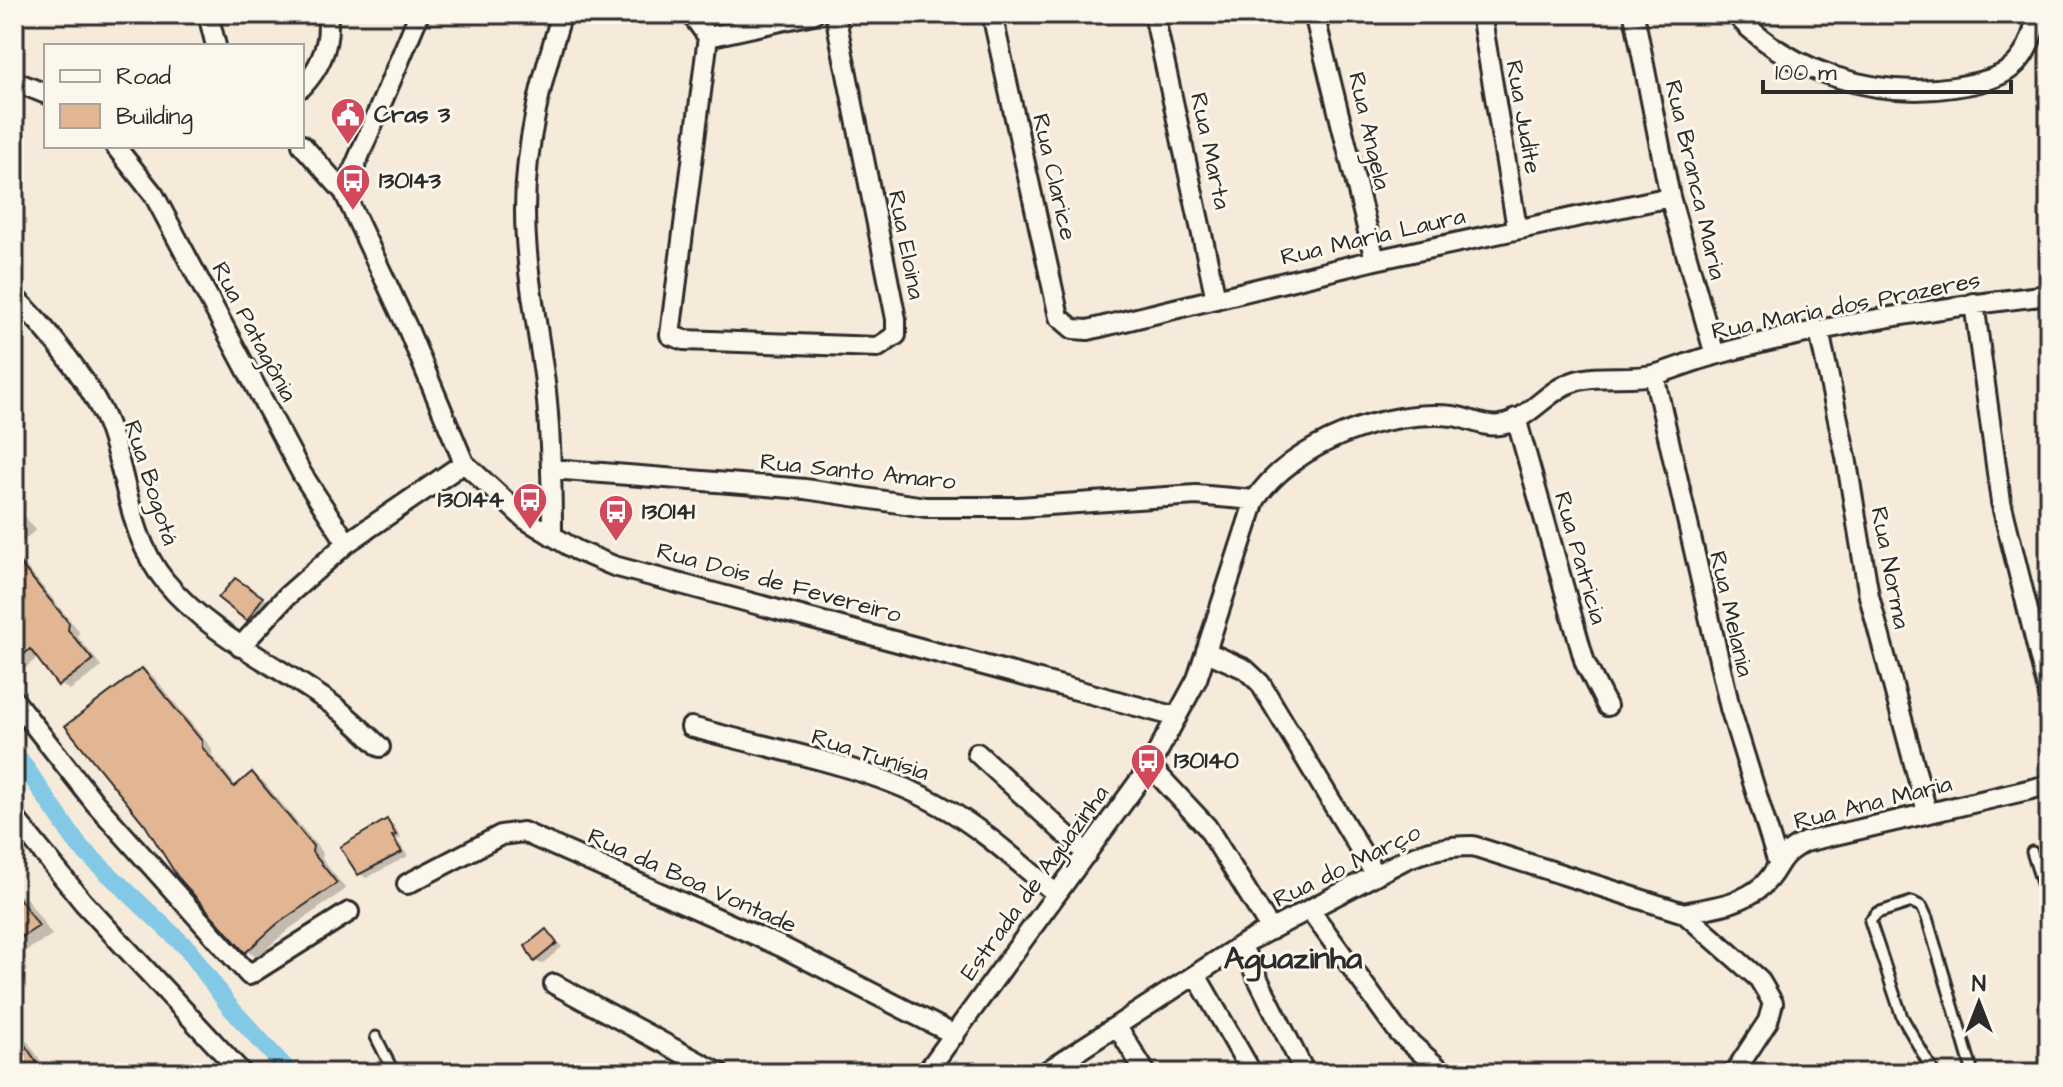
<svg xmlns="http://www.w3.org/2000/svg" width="2063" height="1087" font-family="'Architects Daughter',sans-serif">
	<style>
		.shadow { fill: #0003 }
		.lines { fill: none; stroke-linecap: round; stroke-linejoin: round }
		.canal { stroke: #83c9e5; stroke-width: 18 }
		.building { fill: #e3b693; stroke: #2b2b2b; stroke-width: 2 }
		.service-casing { stroke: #2b2b2b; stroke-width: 15 }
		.minor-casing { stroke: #2b2b2b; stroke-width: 24 }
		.service { stroke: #fbf7ec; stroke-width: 9 }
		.minor { stroke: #fbf7ec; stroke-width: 18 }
		.labels { text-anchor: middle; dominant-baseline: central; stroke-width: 6; stroke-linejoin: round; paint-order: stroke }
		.poi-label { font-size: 24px; font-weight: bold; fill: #2b2b2b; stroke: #fbf7ec; text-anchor: start }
		.street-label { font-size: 24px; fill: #2b2b2b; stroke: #fbf7ec }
		.district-label { font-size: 32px; font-weight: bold; fill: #2b2b2b; stroke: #fbf7ec }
	</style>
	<rect width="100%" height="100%" fill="#f6eada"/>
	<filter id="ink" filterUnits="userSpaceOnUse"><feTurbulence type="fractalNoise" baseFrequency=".0125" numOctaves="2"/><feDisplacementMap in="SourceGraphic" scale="16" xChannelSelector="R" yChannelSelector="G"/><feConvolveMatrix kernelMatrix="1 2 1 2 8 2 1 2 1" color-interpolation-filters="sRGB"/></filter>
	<g filter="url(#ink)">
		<path class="shadow" d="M14,503L36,530L14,548Z
			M14,552L79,631L78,637L102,667L70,690L59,684L38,657L22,671L14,666Z
			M235,580L269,602L255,623L221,598Z
			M142,670L153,676L212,749V755L237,787L253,775L263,781L323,853L322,859L346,889L288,930L257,957L246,951Z
			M387,821L394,825L401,838L397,840L408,856L366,878L360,874Z
			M14,892L27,899L52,935L14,958Z
			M546,932L562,947L542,964L535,961Z
			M17,1036L28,1042L49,1073H14V1037Z"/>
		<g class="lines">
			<path class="canal" d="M14,751L79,846L188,949L229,1006L290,1073"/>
		</g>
		<path class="building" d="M14,556L69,623L68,630L93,660L58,686L30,649L14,663Z
			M235,578L263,597L247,621L218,598Z
			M142,668L202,741V747L234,787L252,772L313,846L312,852L337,883L277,924L245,953L177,876L145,825L65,726Z
			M387,819L396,835L392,836L402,852L358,875L340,847Z
			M14,891L39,926L14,942Z
			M546,929L557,943L534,962L525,946Z
			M14,1029L44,1073H14Z"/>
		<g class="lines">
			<defs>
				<path id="service" d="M2032,852L2049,905
					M376,1037L394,1073
					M1934,1073L1902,1017L1870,921L1877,913L1912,902L1922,907L1927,918L1973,1073"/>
				<path id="minor" d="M208,14L216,46
					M691,14L708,37
					M992,14L1059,317L1073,329L1088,330L1375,260L1670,197
					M1154,14L1216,299
					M1314,14L1375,260
					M1481,14L1517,228
					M1634,14L1670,197L1715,355
					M1735,14C1789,73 1877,99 1954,87C2006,79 2028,68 2037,14
					M708,37L670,335L684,340L878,347L896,335V319L835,14
					M708,37L813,14
					M14,81L46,94
					M302,87C321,67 331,42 327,14
					M302,145L344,192L408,329L464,463L525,519L576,550L614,566L1177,717
					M115,146L154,195L302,474L347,543
					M344,192L419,14
					M14,297C46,326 91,384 107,423C128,476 128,536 165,581C207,632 267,660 320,696C343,711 361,729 380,747
					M1974,303L2001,502L2049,695
					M1819,331L1846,457L1869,596L1927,812
					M1654,375L1730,708L1777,860
					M1516,418L1585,663L1607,706
					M552,469L805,489L925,507H1019L1196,495L1255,500
					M552,536C552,488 551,440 546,391C539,330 525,272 525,210C525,144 542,77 562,14
					M240,647L287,596L347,543L464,463
					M1207,652L1245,669L1260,683L1375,874
					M14,700L95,803L249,975L349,912
					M691,727C770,749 873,766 943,807C984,830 1019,863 1055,893
					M977,753L1087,854
					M1150,766L1207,827L1271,930
					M14,817L83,902L242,1073
					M407,884L501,835L523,832L782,947L955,1035
					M1310,910L1399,1033L1444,1073
					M1684,913C1711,907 1740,905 1762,886C1782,868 1774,857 1805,842L2049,785
					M1241,945L1305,1073
					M1196,975L1252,1073
					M554,984L719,1073
					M1118,1028L1146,1073
					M926,1073L1150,766L1197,679L1255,500C1293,443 1386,409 1453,416C1469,418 1484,428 1500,425C1528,421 1547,390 1573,382C1600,373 1630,381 1657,374C1677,368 1695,360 1715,355C1823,325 1937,308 2049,295
					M1044,1073L1241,945L1404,860C1428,850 1447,846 1473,846L1684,913L1759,979L1773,1003L1768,1021L1734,1073"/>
			</defs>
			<use href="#service" class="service-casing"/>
			<use href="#minor" class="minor-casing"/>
			<use href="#service" class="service"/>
			<use href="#minor" class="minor"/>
		</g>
	</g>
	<defs>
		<symbol id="civic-pin" viewBox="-11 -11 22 30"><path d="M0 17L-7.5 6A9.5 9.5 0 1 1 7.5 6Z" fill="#d1495b" stroke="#fbf7ec"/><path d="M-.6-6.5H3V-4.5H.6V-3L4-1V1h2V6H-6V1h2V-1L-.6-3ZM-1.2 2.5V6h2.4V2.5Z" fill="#fff"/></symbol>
		<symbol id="bus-pin" viewBox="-11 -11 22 30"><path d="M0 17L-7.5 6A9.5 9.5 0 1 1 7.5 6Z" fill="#d1495b" stroke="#fbf7ec"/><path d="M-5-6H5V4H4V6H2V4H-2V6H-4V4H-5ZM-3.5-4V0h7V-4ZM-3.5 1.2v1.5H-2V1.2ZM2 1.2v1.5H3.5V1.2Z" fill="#fff"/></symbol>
	</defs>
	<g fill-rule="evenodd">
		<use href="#civic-pin" x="328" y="95" width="40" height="54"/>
		<use href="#bus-pin" x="333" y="161" width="40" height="54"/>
		<use href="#bus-pin" x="510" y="480" width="40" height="54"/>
		<use href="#bus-pin" x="596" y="492" width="40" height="54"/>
		<use href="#bus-pin" x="1128" y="741" width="40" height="54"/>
	</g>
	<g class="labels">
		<g class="poi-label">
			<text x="374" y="115">Cras 3</text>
			<text x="379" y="181">130143</text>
			<text x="504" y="500" text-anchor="end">130144</text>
			<text x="642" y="512">130141</text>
			<text x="1174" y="761">130140</text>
		</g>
		<g class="street-label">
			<text transform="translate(1523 117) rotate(80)">Rua Judite</text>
			<text transform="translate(1369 131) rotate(77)">Rua Angela</text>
			<text transform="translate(1210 151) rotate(78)">Rua Marta</text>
			<text transform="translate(1054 177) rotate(77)">Rua Clarice</text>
			<text transform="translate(1695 180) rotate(77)">Rua Branca Maria</text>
			<text transform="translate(1373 237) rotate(-13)">Rua Maria Laura</text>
			<text transform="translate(906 245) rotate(79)">Rua Eloina</text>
			<text transform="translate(1846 306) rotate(-11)">Rua Maria dos Prazeres</text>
			<text transform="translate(254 332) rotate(62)">Rua Patagônia</text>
			<text transform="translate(858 472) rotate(6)">Rua Santo Amaro</text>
			<text transform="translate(151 483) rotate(72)">Rua Bogotá</text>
			<text transform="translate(1580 558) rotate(74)">Rua Patricia</text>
			<text transform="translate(1890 568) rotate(79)">Rua Norma</text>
			<text transform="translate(779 583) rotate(15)">Rua Dois de Fevereiro</text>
			<text transform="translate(1731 614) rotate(77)">Rua Melania</text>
			<text transform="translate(870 755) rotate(18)">Rua Tunísia</text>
			<text transform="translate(1873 803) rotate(-14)">Rua Ana Maria</text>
			<text transform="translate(1347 866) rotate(-26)">Rua do Março</text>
			<text transform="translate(692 881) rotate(24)">Rua da Boa Vontade</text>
			<text transform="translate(1035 883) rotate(-54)">Estrada de Aguazinha</text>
		</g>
		<g class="district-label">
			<text x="1293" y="958">Aguazinha</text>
		</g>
	</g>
	<rect width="2063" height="1087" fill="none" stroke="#fbf7ec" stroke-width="48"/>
	<rect x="24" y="24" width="2015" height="1039" fill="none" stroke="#2b2b2b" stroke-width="3" filter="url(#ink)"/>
	<rect x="44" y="44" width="260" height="104" fill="#fbf7ec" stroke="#a8a59f" stroke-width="2"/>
	<rect x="60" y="70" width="40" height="12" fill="#fbf7ec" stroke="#a8a59f" stroke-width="2"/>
	<text x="116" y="84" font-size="24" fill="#2b2b2b">Road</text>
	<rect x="60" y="104" width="40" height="24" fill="#e3b693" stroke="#a8a59f" stroke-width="2"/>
	<text x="116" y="124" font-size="24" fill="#2b2b2b">Building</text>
	<g transform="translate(1979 1003)" stroke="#fbf7ec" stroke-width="6" paint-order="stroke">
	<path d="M0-6L14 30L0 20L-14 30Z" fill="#2b2b2b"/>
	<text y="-12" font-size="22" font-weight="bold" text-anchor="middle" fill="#2b2b2b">N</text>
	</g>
	<path d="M1763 80v12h248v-12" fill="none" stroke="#2b2b2b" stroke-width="4"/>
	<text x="1775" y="80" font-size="24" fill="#2b2b2b" stroke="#fbf7ec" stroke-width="6" paint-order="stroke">100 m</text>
</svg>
